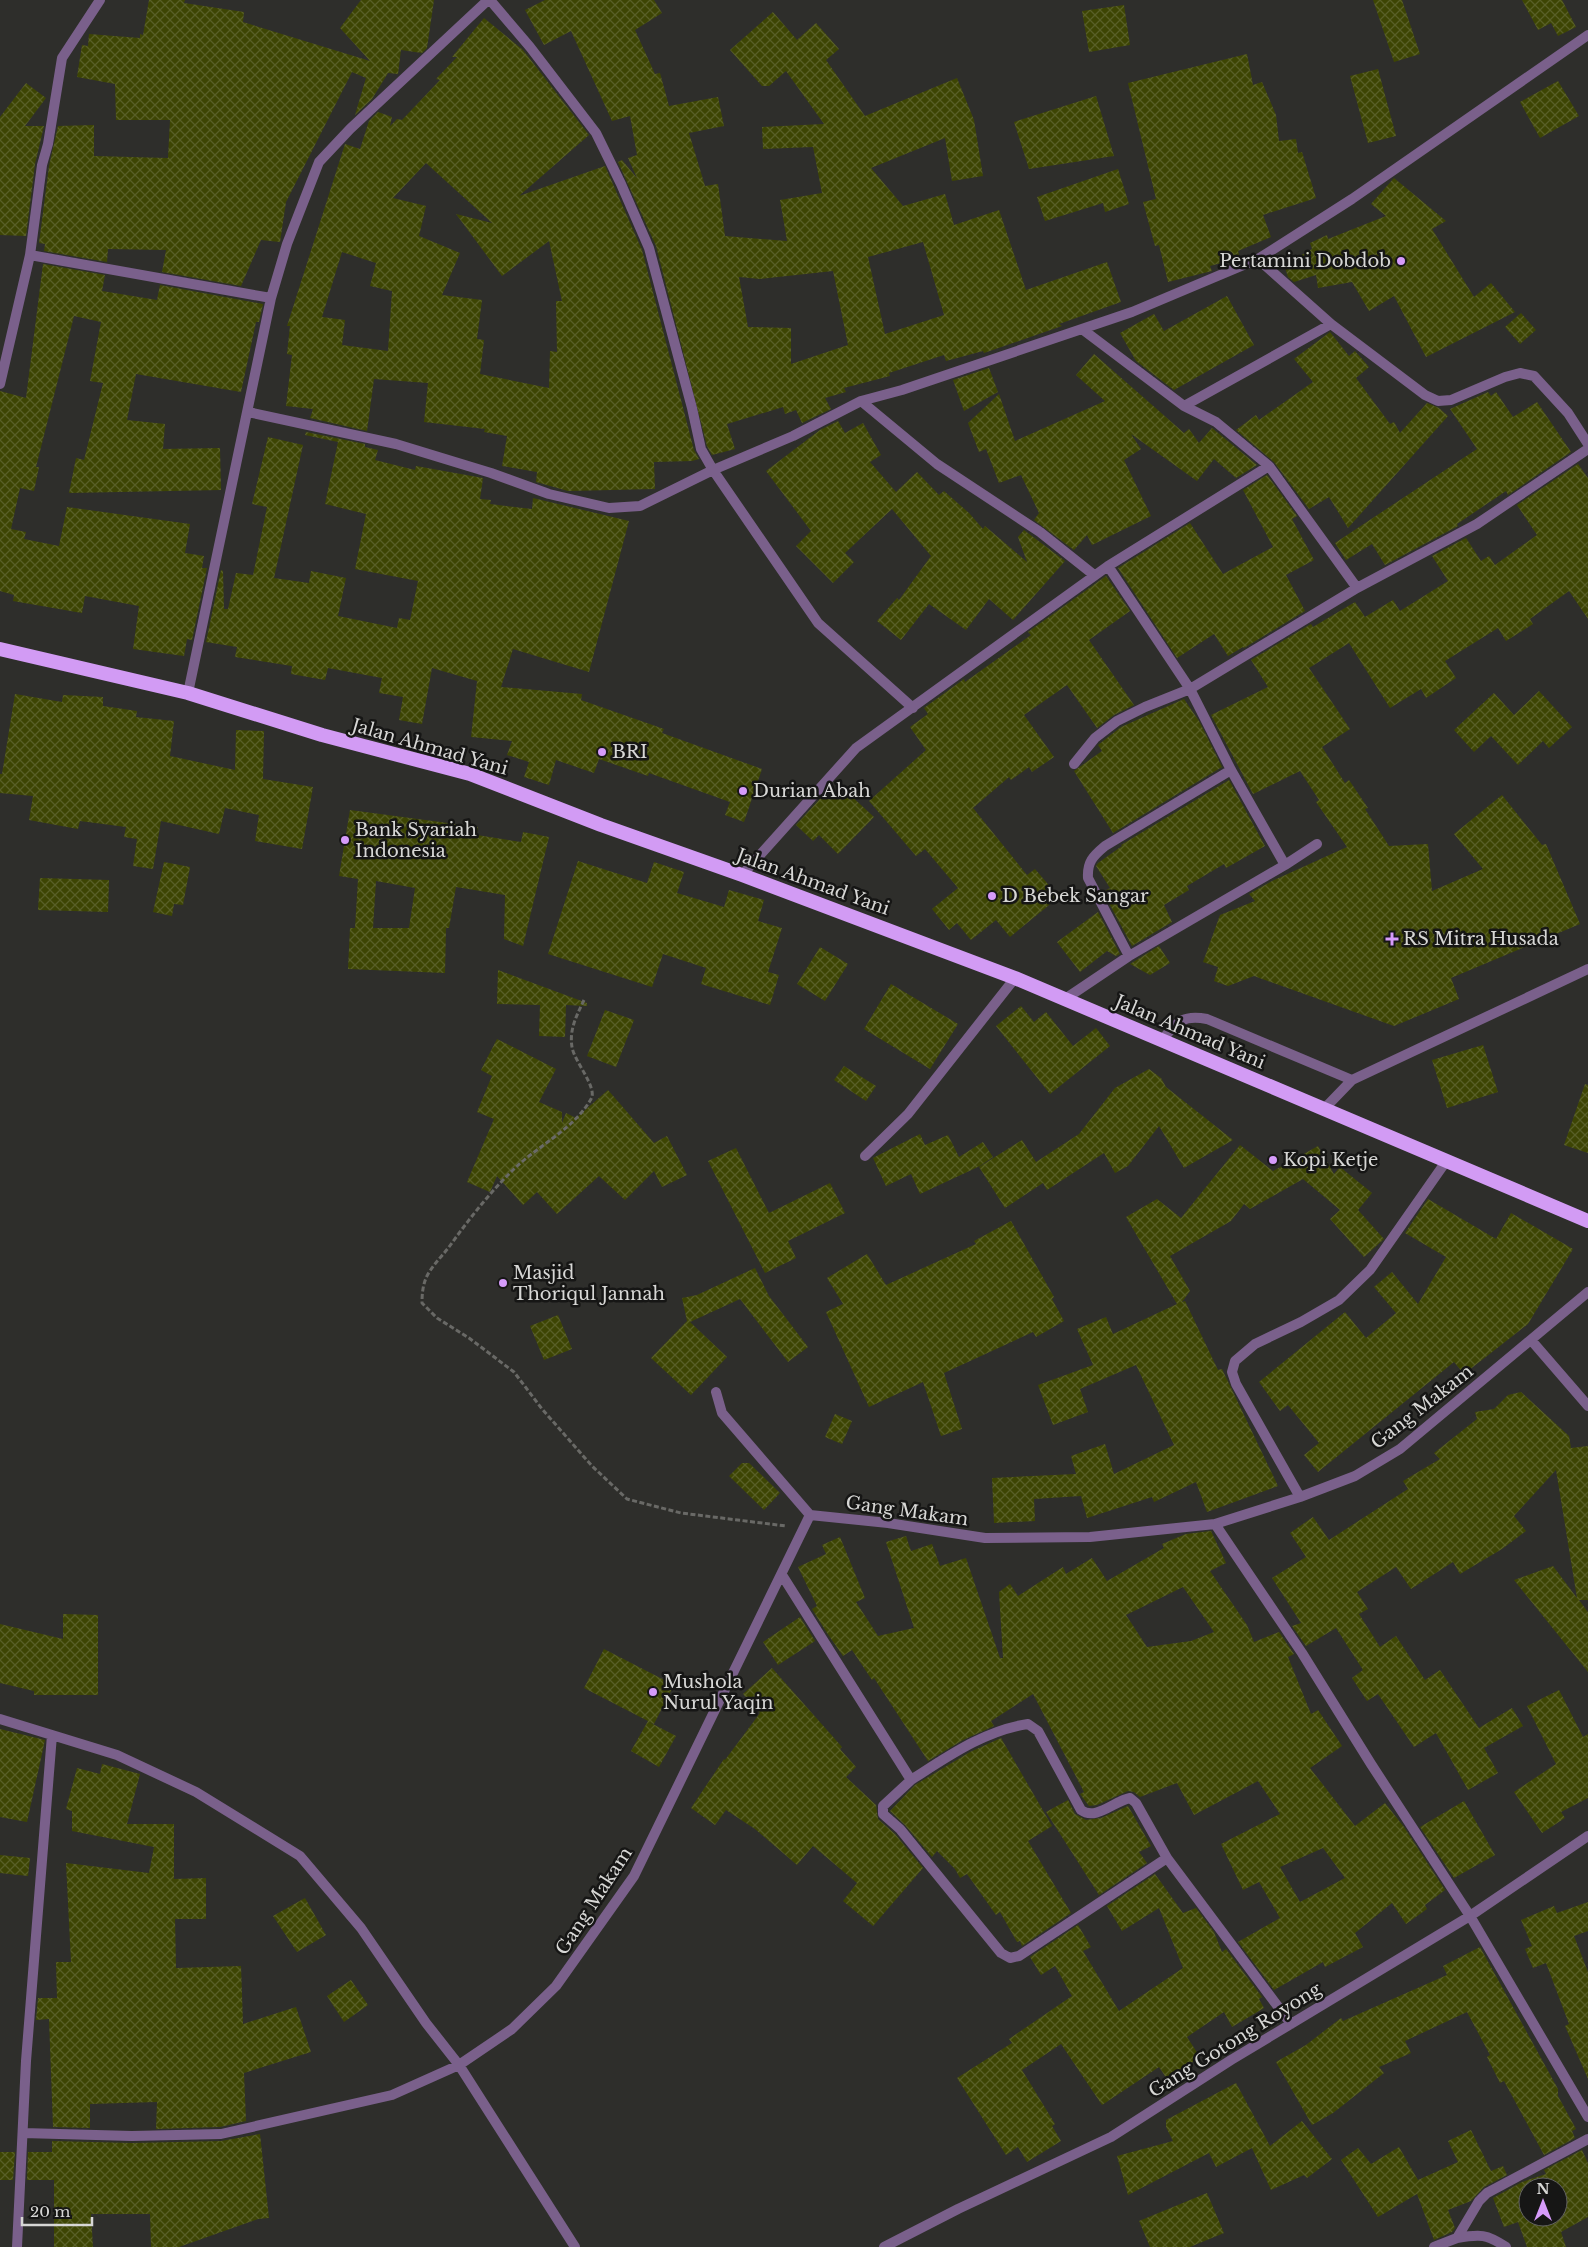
<svg xmlns="http://www.w3.org/2000/svg" width="1588" height="2247" font-family="'Libre Baskerville',serif">
	<style>
		.building { fill: url(#building-cross-hatch); fill-rule: evenodd }
		.lines { fill: none; stroke-linecap: round; stroke-linejoin: round }
		.path { stroke: #696966; stroke-width: 3; stroke-dasharray: 5 2.5; stroke-linecap: butt }
		.service { stroke: #7a608b; stroke-width: 10 }
		.minor { stroke: #7a608b; stroke-width: 10 }
		.trunk { stroke: #d29bf4; stroke-width: 14 }
		.poi-dot { fill: #d69bfa; stroke: #161615; stroke-width: 2 }
		.labels { text-anchor: middle; dominant-baseline: central; stroke-width: 5; stroke-linejoin: round; paint-order: stroke }
		.poi-label { font-size: 18px; fill: #d7d7d5; stroke: #161615; text-anchor: start }
		.street-label { font-size: 18px; fill: #d7d7d5; stroke: #161615 }
	</style>
	<defs>
		<pattern id="building-cross-hatch" width="8" height="8" patternUnits="userSpaceOnUse" patternTransform="scale(1.25)"><rect width="8" height="8" fill="#3d4503"/><path d="M0 0l8 8M0 8l8-8" fill="none" stroke="#585f27"/></pattern>
	</defs>
	<rect width="100%" height="100%" fill="#2e2e2b"/>
	<path class="building" d="M149,0H185L184,3L244,12L243,22L370,61L340,28L361,0H434L427,48L422,53L401,50L398,74L388,73L372,99L355,115L366,78L352,72L286,202L280,242L261,240L241,286L162,272L166,250L108,249L107,262L44,251L45,244L39,243L49,166L58,126L94,125V156L168,158L170,120H116L115,84L77,77L82,45L88,46L89,34L140,38V34L143,35Z
		M545,0H654L662,13L635,30L655,74L660,73L669,106L718,97L724,126L689,133L705,186L718,184L725,236L787,241L780,200L822,193L813,147L763,149L762,127L824,124L786,71L769,86H762L730,50L773,12L797,40L816,23L839,49L826,60L865,116L957,78L974,120L983,176L952,181L945,138L871,168L903,206L945,194L954,225L999,210L1026,290L1107,262L1121,302L1059,324L1062,326L984,353L983,351L946,361L944,355L889,373L890,376L844,388L846,392L825,398L831,409L802,423L796,410L785,414L783,407L727,424L735,449L712,455L707,446L656,246L618,162L622,160L637,178L628,158L637,155L630,116L612,121L571,31L544,45L525,10ZM923,242L944,315L885,334L868,257ZM833,271L848,345L791,364V328L748,327L739,277L760,279Z
		M1373,0H1402L1420,54L1394,62Z
		M1522,0H1562L1576,27L1558,36L1551,23L1538,30Z
		M1124,5L1130,45L1089,52L1082,11Z
		M484,18L523,50L589,135L519,196L605,166L642,250L694,450L699,459L692,461L654,462L655,489L568,491L536,482L537,472L502,466L507,436L484,432L485,429L424,422L428,383L374,379L367,431L310,418L313,409L286,406L292,355L287,354L290,326H287L345,144L360,149L369,121L378,112L392,117L390,126L397,119L402,120L440,80L436,79L457,57H452ZM426,163L492,223L456,214L502,276L549,241L562,301H556L557,352L550,351L549,388L480,374L484,340L477,339L482,300L442,295L460,253L419,236L426,206L393,198ZM342,252L376,263L370,286L392,291L388,351L342,345L345,320L322,317Z
		M1247,54L1253,85L1262,82L1276,115L1279,141L1296,139L1298,153L1302,152L1316,198L1263,215L1271,237L1238,251L1240,258L1210,266L1212,271L1168,282L1159,245L1155,246L1143,202L1156,199L1128,83Z
		M1378,69L1396,136L1368,143L1350,76Z
		M1558,81L1579,116L1540,138L1520,102Z
		M26,83L46,98L25,126H44L35,164L26,236L0,235V117Z
		M1096,96L1114,156L1029,169L1014,122Z
		M1118,169L1129,204L1105,212L1103,203L1045,221L1037,197Z
		M1394,178L1446,221L1432,229L1474,297L1491,283L1515,312L1426,357L1394,296L1369,311L1352,282L1318,288L1316,275L1294,282L1288,277L1284,265L1312,249L1310,243L1327,235L1328,239L1386,216L1371,204Z
		M43,264L105,275L102,291L157,300L160,285L263,304L259,322H256L241,392L136,374L127,420L165,424L163,449L220,448L221,490L69,493L76,458L84,460L103,383L90,381L101,322L74,316L36,467H39L34,491L20,488L11,529L26,532L24,539L59,546L67,507L190,524L185,553L204,556L202,568H207L192,640L187,639L184,656L133,649L139,606L85,596L82,613L13,601L14,595L0,591V391L26,398Z
		M1227,296L1254,345L1174,390L1136,361L1120,333L1154,314L1164,331Z
		M1521,313L1536,330L1520,344L1505,327Z
		M1330,332L1349,356L1355,351L1369,367L1356,378L1390,424L1394,422L1400,433L1427,403L1439,408L1448,416L1348,528L1329,497L1309,509L1274,462L1236,430L1256,415L1259,420L1313,382L1294,359Z
		M1094,354L1184,433L1189,429L1199,443L1212,428L1257,465L1236,478L1214,459L1197,481L1131,434L1141,449L1124,460L1151,516L1092,545L1087,535L1074,550L1034,520L1039,513L1021,475L999,483L986,449L979,452L968,423L999,394L1015,441L1105,401L1076,375Z
		M989,368L998,392L964,411L953,380Z
		M1488,392L1491,396L1496,392L1513,417L1537,402L1571,452L1508,495L1506,491L1457,524L1458,526L1385,565L1372,544L1346,560L1335,543L1477,449L1450,409Z
		M838,421L845,433L863,423L881,455L870,462L896,492L917,472L939,495L944,491L969,513L983,529L985,526L1027,562L1018,537L1024,530L1065,561L1013,620L989,599L966,630L929,604L901,640L877,621L897,598L899,600L931,556L892,509L845,553L854,562L833,583L796,546L811,531L766,471L820,430Z
		M306,432L365,444V447L378,450L375,460L415,470L416,466L483,478L480,499L491,500L490,504L532,509L533,498L629,521L589,672L513,649L501,687L582,694L581,700L664,729L662,733L762,769L744,822L725,815L730,802L649,773L648,776L599,759L594,773L556,760L549,785L524,777L529,762L507,755L512,741L471,737L477,681L432,668L422,724L399,720L403,697L379,693L382,678L328,668L325,680L291,674L292,666L235,657L237,647L206,642L221,570L223,571L224,609H228L236,573L253,575L267,507L252,504L268,437L303,445L274,578L309,583L311,571L346,578L338,616L397,628L399,618L410,620L418,581L355,569L366,514L325,504L338,442L305,435Z
		M1578,464L1588,478V619L1569,591L1530,619L1533,624L1506,641L1498,628L1445,661L1456,678L1426,698L1421,689L1390,708L1349,643L1309,668L1350,729L1322,747L1345,783L1349,780L1368,808L1365,809L1389,846L1428,844L1432,891L1483,869L1454,834L1502,795L1542,845L1546,844L1580,924L1451,978L1459,999L1394,1026L1254,976L1228,986L1214,981L1218,967L1203,962L1220,915L1255,901L1249,894L1272,881L1347,847L1316,802L1319,800L1300,771L1253,794L1211,715L1268,687L1251,660L1311,624L1313,627L1355,602L1365,617L1393,600L1400,611L1448,581L1432,556L1466,538L1481,561L1489,556L1495,565L1537,535L1517,505Z
		M1267,475L1297,516L1292,519L1314,560L1286,575L1305,611L1244,648L1243,647L1228,656L1214,634L1177,658L1118,568L1190,523L1223,574L1273,547L1243,490Z
		M1106,576L1130,611L1089,640L1134,705L1114,715L1097,728L1067,685L1024,715L1054,757L1032,772L1029,767L1011,780L1009,777L973,808L1027,875L1035,869L1059,897L1010,937L996,920L971,940L957,923L949,930L932,909L958,888L925,849L916,856L869,801L926,750L910,727L928,714L924,708L964,679L965,682L1031,635L1028,632Z
		M1539,691L1572,727L1549,748L1543,741L1518,765L1491,736L1474,752L1454,730L1494,693L1514,715Z
		M15,694L62,702L63,695L103,697V706L137,711L136,717L174,721L170,756L235,770L236,730L264,731L263,779L313,787L302,849L255,841L259,815L225,808L219,834L161,821L153,869L133,866L137,839L124,837L126,827L80,821L78,829L29,820L33,796L0,793V774H2Z
		M1184,699L1199,721L1222,767L1113,833L1074,771L1102,751L1098,745L1121,727Z
		M1229,780L1265,846L1226,868L1224,864L1187,886L1189,890L1164,905L1172,922L1132,946L1103,892L1110,888L1096,866L1098,863L1122,846L1121,845Z
		M830,788L843,800L849,794L874,817L838,854L819,835L813,841L796,825Z
		M350,810L478,827L477,835L521,842L523,832L549,837L523,946L504,939L505,895L456,887L449,928H446L445,973L348,969L350,928H355L358,879L339,876ZM376,881L415,888L409,928H373Z
		M578,861L647,883L654,862L684,872L677,893L724,907L729,890L764,900L758,921L782,928L768,972L779,975L770,1005L701,984L706,968L663,954L652,987L548,954Z
		M164,862L190,867L183,905L174,904L172,916L153,912Z
		M40,878L109,880L108,912L38,910Z
		M1098,912L1120,954L1116,956L1107,951L1080,972L1057,942Z
		M1159,946L1170,963L1150,975L1130,964Z
		M820,947L848,964L825,1001L797,984Z
		M498,970L587,1003V1006L566,1005L565,1037L539,1036L540,1005L497,1004Z
		M891,984L958,1024L930,1069L864,1029Z
		M1021,1006L1034,1022L1046,1012L1073,1046L1096,1028L1110,1046L1050,1094L996,1026Z
		M605,1010L634,1020L616,1067L587,1056Z
		M497,1039L556,1069L539,1102L562,1112V1123L566,1113L576,1118L608,1090L654,1143L667,1136L687,1175L662,1187L654,1171L625,1200L599,1176L557,1214L537,1192L523,1205L497,1176L490,1192L467,1182L494,1119L477,1112L492,1076L481,1070Z
		M1483,1045L1498,1092L1447,1108L1432,1060Z
		M844,1066L876,1086L866,1101L834,1080Z
		M1149,1069L1161,1078L1166,1087L1233,1140L1184,1168L1159,1126L1128,1166L1115,1173L1104,1153L1047,1190L1043,1183L1005,1208L979,1167L1022,1140L1036,1162L1079,1134L1115,1088Z
		M1585,1084L1588,1085V1153L1564,1145Z
		M920,1134L925,1145L948,1135L959,1157L983,1142L993,1157L980,1166L920,1194L911,1174L886,1186L873,1158Z
		M1240,1145L1273,1171L1318,1146L1334,1174L1340,1167L1372,1193L1358,1210L1384,1239L1364,1257L1330,1219L1340,1210L1303,1179L1250,1209L1244,1204L1231,1221L1170,1256L1190,1291L1182,1302L1185,1301L1218,1370L1222,1369L1278,1486L1207,1512L1196,1482L1154,1502L1152,1497L1087,1518L1081,1496L1034,1499L1035,1521L994,1523L992,1478L1076,1474L1071,1456L1105,1444L1114,1474L1174,1445L1136,1365L1080,1389L1088,1412L1053,1425L1038,1385L1093,1365L1077,1329L1106,1317L1113,1334L1177,1304L1126,1217L1157,1199L1181,1218Z
		M736,1148L769,1213L830,1183L845,1213L788,1241L796,1258L765,1273L708,1161Z
		M1428,1199L1496,1239L1511,1213L1573,1249L1528,1324L1464,1374L1454,1362L1318,1472L1304,1455L1319,1443L1288,1405L1280,1411L1259,1382L1345,1312L1366,1338L1396,1313L1374,1287L1392,1272L1418,1304L1446,1257L1405,1233Z
		M1011,1221L1054,1297L1052,1299L1064,1321L1036,1337L1033,1332L944,1373L962,1429L941,1436L923,1382L869,1407L826,1312L843,1304L827,1278L867,1254L886,1285L976,1244L974,1241Z
		M755,1268L769,1296L808,1347L788,1362L740,1299L690,1322L727,1357L691,1395L651,1358L687,1321L682,1298L697,1295Z
		M558,1315L572,1349L544,1360L530,1326Z
		M1521,1392L1569,1436L1571,1448L1588,1446V1600H1579L1588,1612V1672L1514,1580L1553,1566L1577,1598L1556,1470L1514,1516L1526,1531L1502,1549L1460,1574L1453,1562L1411,1589L1396,1567L1357,1592L1368,1609L1359,1614L1380,1647L1396,1636L1425,1680L1440,1670L1479,1728L1512,1708L1523,1726L1484,1748L1498,1773L1468,1790L1436,1733L1414,1747L1378,1694L1367,1701L1352,1678L1363,1670L1336,1628L1306,1646L1292,1626L1301,1623L1272,1578L1306,1557L1290,1533L1313,1517L1329,1540L1408,1489L1403,1481L1440,1459L1434,1453L1477,1419L1475,1412L1494,1409L1508,1395Z
		M835,1414L852,1421L842,1444L825,1437Z
		M742,1463H749L780,1493L764,1510L729,1476Z
		M1211,1531L1226,1563L1210,1571L1247,1625L1254,1642L1279,1632L1294,1654L1288,1657L1311,1714L1318,1710L1342,1746L1310,1768L1355,1826L1385,1803L1404,1827L1445,1890L1425,1905L1427,1909L1406,1924L1392,1903L1355,1933L1363,1947L1325,1967L1323,1962L1274,1990L1238,1942L1280,1918L1259,1882L1243,1890L1221,1844L1280,1814L1258,1781L1194,1815L1177,1783L1140,1797L1134,1792L1128,1791L1097,1805L1089,1806L1080,1794L1084,1792L1033,1694L991,1721L994,1726L963,1740L928,1761L874,1678L872,1680L852,1650L843,1656L827,1633L812,1609L817,1606L798,1567L826,1554L822,1545L840,1537L865,1598L856,1602L878,1636L914,1628L886,1542L906,1536L911,1551L932,1544L940,1566L966,1558L1000,1658H1003L999,1592L1010,1584L1018,1596L1063,1567L1066,1574L1092,1558L1107,1581L1164,1548L1162,1544L1186,1534ZM1183,1587L1214,1632L1191,1641L1147,1647L1126,1615ZM1323,1848L1345,1878L1300,1902L1280,1867Z
		M63,1614L98,1615V1695H34V1691L0,1683V1624L63,1639Z
		M800,1617L815,1641L778,1665L763,1642Z
		M604,1649L674,1685L654,1724L649,1722L676,1736L659,1767L631,1751L648,1721L584,1688Z
		M772,1668L842,1747L840,1749L856,1767L846,1777L876,1805L878,1819L895,1834L923,1868L873,1926L843,1901L857,1883L813,1846L797,1865L755,1829L726,1810L715,1825L691,1808L724,1759L725,1760L760,1713L743,1694Z
		M1559,1690L1583,1737L1588,1734V1798L1561,1812L1565,1818L1542,1833L1514,1792L1556,1764L1527,1706Z
		M0,1729L45,1740L27,1822L0,1817Z
		M1001,1738L1052,1826L1028,1841L1071,1913L1022,1946L1020,1941L1017,1942L1000,1912L996,1915L967,1874L960,1878L955,1869L937,1851L932,1857L905,1825L890,1811L915,1785L970,1752Z
		M102,1764L140,1774L127,1824H174V1879L206,1878V1919H175L176,1968L241,1966L243,2024L296,2007L311,2052L244,2073L246,2121L220,2127L156,2129L157,2102L90,2104V2128L53,2127L49,2019L36,2020L38,1998H57L56,1962H71L66,1863L149,1873L154,1847L72,1831V1811L66,1809L77,1768L100,1774Z
		M1068,1800L1075,1814L1086,1820L1101,1818L1128,1806L1151,1846L1139,1852L1147,1863L1099,1895L1046,1812Z
		M1464,1801L1495,1855L1454,1878L1420,1827Z
		M0,1855L30,1858L28,1876L0,1873Z
		M1155,1874L1183,1913L1196,1908L1214,1932L1222,1952L1226,1949L1262,1997L1259,1999L1264,2008L1232,2027L1224,2012L1187,2037L1200,2057L1167,2079L1159,2067L1102,2105L1061,2044L1022,2070L1055,2124L1052,2126L1061,2141L1027,2162L1018,2147L1006,2155L957,2078L1012,2043L1009,2039L1072,1996L1055,1966L1041,1975L1030,1957L1078,1925L1091,1947L1083,1951L1119,2011L1183,1968L1159,1908L1122,1931L1107,1906Z
		M305,1898L326,1935L297,1952L273,1916Z
		M1588,1902V1931L1574,1936L1588,1972V2079L1565,2026L1569,2024L1546,1963L1533,1968L1525,1949L1532,1946L1521,1920L1554,1906L1557,1913Z
		M1480,1947L1558,2089V2096L1576,2129L1572,2131L1575,2138L1544,2155L1504,2081L1500,2083L1487,2057L1490,2055L1467,2012L1405,2041L1411,2053L1379,2067L1384,2073L1333,2113L1312,2125L1276,2062L1306,2045L1341,2018L1343,2021L1447,1975L1443,1966Z
		M351,1980L368,2005L344,2022L327,1996Z
		M1236,2083L1270,2146L1302,2121L1332,2159L1307,2178L1304,2175L1271,2190L1252,2148L1216,2167L1209,2153L1128,2195L1117,2156L1173,2141L1166,2127V2120Z
		M1471,2130L1491,2171L1503,2166L1507,2175L1484,2187L1471,2201L1448,2210L1455,2228L1452,2232L1434,2240L1417,2194L1378,2217L1341,2160L1358,2148L1371,2164L1399,2147L1418,2180L1458,2162L1448,2141Z
		M260,2134L269,2218L258,2219L179,2247H151L150,2214H91L93,2247H54V2180H27L28,2152H52V2141L132,2143L221,2141Z
		M1582,2150L1588,2163V2217L1561,2232L1566,2247H1527L1518,2222L1504,2227L1493,2198L1522,2182L1546,2174L1544,2170ZM1528,2187H1558V2217H1528Z
		M0,2152H15L13,2180H0Z
		M1207,2193L1224,2233L1190,2247H1150L1139,2221Z"/>
	<g class="lines">
		<path class="path" d="M584,1000C577,1015 569,1029 572,1047C574,1061 598,1088 591,1099C574,1129 539,1145 515,1168C491,1191 469,1219 449,1247C442,1256 434,1264 428,1274C423,1283 422,1293 422,1303L437,1318L469,1338L514,1372L542,1409L592,1466L627,1499L681,1513L786,1526"/>
		<path class="service" d="M1162,1040C1177,1022 1183,1014 1207,1019L1352,1080L1324,1109
			M1352,1080L1588,969"/>
		<path class="minor" d="M490,0L530,47L596,133L621,184L649,248L692,408L701,449L713,470L818,623L913,708
			M30,255L271,298
			M1258,259L1331,324L1425,395L1438,401L1451,400L1505,377L1520,373L1534,376L1568,413L1588,444
			M1082,329L1184,406L1216,422L1269,466L1357,588
			M0,384L30,255L42,165L48,144L62,58L100,0
			M861,401L937,464L1040,532L1094,575
			M1184,406L1331,324
			M248,412L396,444L491,473L549,494L609,508L640,506L713,470L793,436L861,401L902,390L1132,312L1258,259L1352,199L1588,35
			M1108,566L1190,689L1231,770L1285,865
			M188,693L271,298L287,244L319,162L350,129L488,0
			M1074,764L1095,738L1117,721L1145,707L1190,689L1357,588L1477,524L1588,449
			M742,875L856,748L1108,566L1269,466
			M1129,956L1088,878C1087,862 1093,856 1105,846L1231,770
			M1065,999L1129,956L1285,865L1317,844
			M865,1156L908,1114L1015,978
			M1531,1340L1588,1406
			M716,1392L722,1413L810,1515
			M1300,1497L1236,1384L1232,1372L1235,1361L1255,1344L1301,1322L1339,1300L1370,1270L1447,1160
			M1215,1524L1302,1653L1371,1764L1470,1916L1588,2117
			M782,1575L911,1780L883,1806V1814L900,1829L1001,1953L1010,1958L1019,1956L1167,1858L1291,2024
			M0,1719L117,1755L196,1792L300,1856L361,1928L426,2023L459,2065L575,2247
			M911,1780C947,1757 985,1730 1028,1724L1038,1731L1081,1810C1096,1821 1114,1801 1130,1798L1136,1803L1167,1858
			M23,2133L132,2136L221,2134L392,2095L459,2065L512,2029L556,1986L634,1876L810,1515L888,1523L985,1538L1090,1537L1215,1524L1300,1497L1355,1476L1400,1449L1588,1292
			M1457,2238C1480,2234 1487,2234 1506,2247
			M17,2247L26,2061L52,1735
			M884,2247L958,2209L1111,2137L1231,2060L1470,1916L1588,1836
			M1434,2247L1457,2238L1479,2201L1487,2193L1588,2139"/>
		<path class="trunk" d="M0,649L188,693L322,735L470,774L601,825L742,875L1015,978L1588,1221"/>
	</g>
	<g class="poi-dot">
		<circle cx="1401" cy="261" r="5"/>
		<circle cx="602" cy="752" r="5"/>
		<circle cx="743" cy="791" r="5"/>
		<circle cx="345" cy="840" r="5"/>
		<circle cx="992" cy="896" r="5"/>
		<path d="M1389.5 931.5h5v5h5v5h-5v5h-5v-5h-5v-5h5z"/>
		<circle cx="1273" cy="1160" r="5"/>
		<circle cx="503" cy="1283" r="5"/>
		<circle cx="653" cy="1692" r="5"/>
	</g>
	<g class="labels">
		<g class="poi-label">
			<text x="1391" y="261" text-anchor="end">Pertamini Dobdob</text>
			<text x="612" y="752">BRI</text>
			<text x="753" y="791">Durian Abah</text>
			<text x="355" y="830">Bank Syariah<tspan x="355" dy="21">Indonesia</tspan></text>
			<text x="1002" y="896">D Bebek Sangar</text>
			<text x="1403" y="939">RS Mitra Husada</text>
			<text x="1283" y="1160">Kopi Ketje</text>
			<text x="513" y="1273">Masjid<tspan x="513" dy="21">Thoriqul Jannah</tspan></text>
			<text x="663" y="1682">Mushola<tspan x="663" dy="21">Nurul Yaqin</tspan></text>
		</g>
		<g class="street-label">
			<text transform="translate(430 747) rotate(16)">Jalan Ahmad Yani</text>
			<text transform="translate(813 882) rotate(20)">Jalan Ahmad Yani</text>
			<text transform="translate(1190 1032) rotate(23)">Jalan Ahmad Yani</text>
			<text transform="translate(1422 1407) rotate(-38)">Gang Makam</text>
			<text transform="translate(907 1511) rotate(8)">Gang Makam</text>
			<text transform="translate(594 1901) rotate(-57)">Gang Makam</text>
			<text transform="translate(1235 2040) rotate(-32)">Gang Gotong Royong</text>
		</g>
	</g>
	<g transform="translate(1543 2202)"><circle r="24" fill="#161615" stroke="#636362"/>
	<path d="M0-4L9 19L0 12L-9 19Z" fill="#d69bfa"/>
	<text y="-8" font-size="14" font-weight="bold" text-anchor="middle" fill="#d7d7d5">N</text>
	</g>
	<path d="M22 2217v8h70v-8" fill="none" stroke="#d7d7d5" stroke-width="2.5"/>
	<text x="30" y="2217" font-size="15" fill="#d7d7d5" stroke="#161615" stroke-width="4" paint-order="stroke">20 m</text>
</svg>
